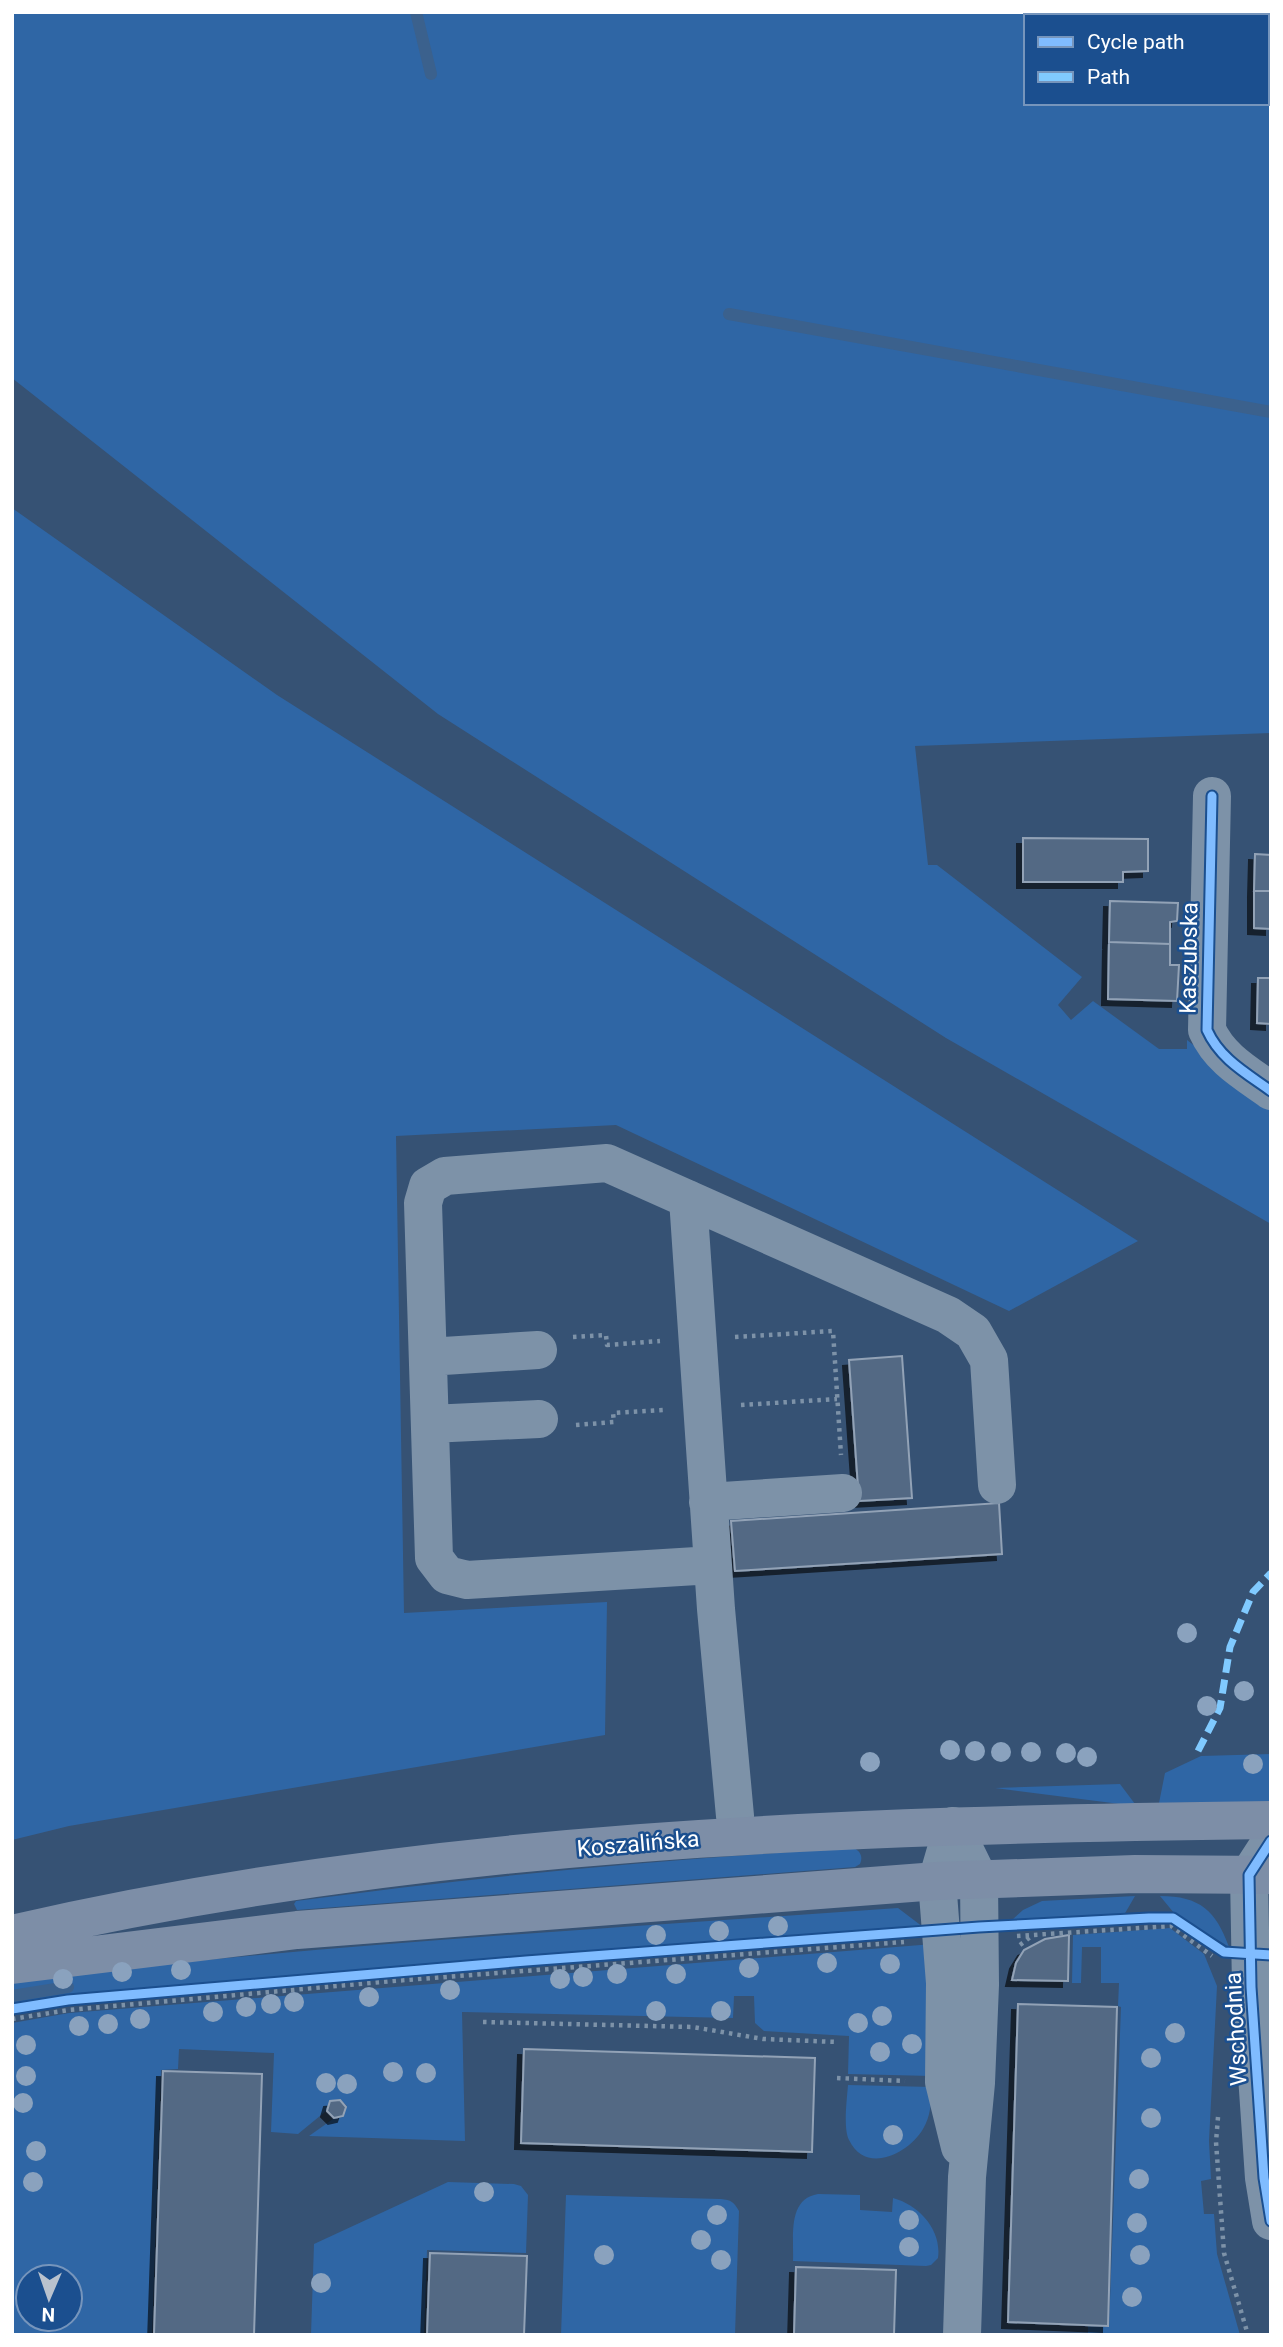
<svg xmlns="http://www.w3.org/2000/svg" width="1283" height="2347" font-family="Roboto,sans-serif">
	<style>
		.green { fill: #2f66a5; fill-rule: evenodd }
		.lines { fill: none; stroke-linecap: round; stroke-linejoin: round }
		.stream { stroke: #3b618d; stroke-width: 12 }
		.building { fill: #526984; stroke: #92a2b6; stroke-width: 2; filter: url(#shadow) }
		.path { stroke: #7d92a8; stroke-width: 4.5; stroke-dasharray: 3.5 5; stroke-linecap: butt }
		.minor { stroke: #7d92a8; stroke-width: 38 }
		.major { stroke: #7d8ea7; stroke-width: 38 }
		.quiet { stroke: #80caff; stroke-width: 7; stroke-dasharray: 14 7; stroke-linecap: butt }
		.cycleway-casing { stroke: #1b4f8f; stroke-width: 13 }
		.cycleway { stroke: #80bcff; stroke-width: 9 }
		.tree { fill: #8aa2be }
		.labels { text-anchor: middle; dominant-baseline: central; stroke-width: 5; stroke-linejoin: round; paint-order: stroke }
		.street-label { font-size: 23px; fill: #fff; stroke: #1b4f8f }
	</style>
	<defs>
		<filter id="shadow"><feDropShadow dx="-6" dy="6" stdDeviation="0" flood-color="#0009"/></filter>
	</defs>
	<rect width="100%" height="100%" fill="#365274"/>
	<path class="green" d="M12,12H1271V733L915,746L928,865H937L1082,977L1058,1005L1071,1020L1093,1001L1159,1049H1187V1040L1271,1105V1224L946,1038L438,714L12,378ZM1026,16H1267V103H1026Z
		M12,508L277,695L1138,1241L1009,1311L616,1125L396,1136L404,1613L607,1602L605,1735L69,1826L12,1840Z
		M1271,1754V1802L1159,1803L1165,1773L1201,1756Z
		M1120,1784L1135,1804H1120L995,1788Z
		M854,1848C861,1852 863,1857 860,1864L855,1867L297,1910L294,1904L296,1901C482,1876 667,1859 854,1848Z
		M1135,1896L1124,1915L1012,1920L1023,1910L1042,1901Z
		M1160,1896C1200,1896 1216,1911 1229,1947L1174,1913Z
		M898,1908L923,1927L526,1955L68,1995L12,2005V1981C306,1945 602,1929 898,1908Z
		M1170,1928L1204,1954L1217,1986L1209,2141L1211,2179L1201,2181L1204,2214H1214L1217,2254L1240,2335H1088V2326L1109,2327L1121,2007L1118,2006L1119,1983H1101V1947H1082L1081,1983H1072L1073,1935Z
		M933,1944L932,2076L848,2074L849,2036L764,2031L755,2023L754,1996H734L733,2018L462,2012L465,2141L309,2136L333,2119L343,2117L347,2106L340,2099L330,2101L326,2111L298,2134L271,2132L274,2053L179,2049L178,2069L161,2070L152,2335H12V2023L69,2013ZM28,2277H70V2319H28Z
		M848,2085L932,2087C931,2102 931,2116 923,2129C908,2154 866,2175 849,2140C843,2128 847,2099 848,2085Z
		M448,2182L514,2184L521,2186L528,2195L526,2253L427,2250L424,2335H311L314,2244Z
		M818,2194L860,2195V2210L892,2212L893,2198C919,2205 942,2230 938,2258L931,2265L926,2266L793,2261C794,2237 787,2199 818,2194Z
		M566,2195L721,2199C731,2200 734,2202 739,2211L735,2335H561Z"/>
	<g class="lines">
		<path class="stream" d="M416,12L431,74
			M729,314L1271,412
			M12,1996L68,1987"/>
	</g>
	<path class="building" d="M1023,838L1148,839V871L1123,872V882H1023Z
		M1255,854L1271,855V891H1254Z
		M1254,891H1271V929L1254,928Z
		M1110,901L1178,903L1177,921L1170,922V944L1109,942Z
		M1109,942L1170,944V965H1179L1177,1001L1108,999Z
		M1258,978H1271V1024L1257,1023Z
		M902,1356L912,1498L859,1501L849,1360Z
		M999,1503L1002,1554L735,1571L731,1521Z
		M1069,1935L1068,1981L1012,1980L1016,1963L1024,1950L1045,1939Z
		M1018,2004L1117,2007L1108,2326L1008,2322Z
		M524,2049L815,2058L812,2152L521,2143Z
		M163,2071L262,2074L254,2335H154Z
		M340,2100L346,2107L343,2116L334,2118L327,2111L330,2101Z
		M430,2253L527,2256L524,2335H427Z
		M796,2267L896,2270L894,2335H794Z"/>
	<g class="lines">
		<path class="path" d="M573,1337L606,1335L607,1345L660,1341
			M735,1337L833,1331L841,1455
			M741,1405L837,1399
			M576,1425L614,1422L613,1413L663,1410
			M1017,1936L1171,1926L1212,1956
			M1020,1945L1033,1935
			M12,2019L69,2010L393,1981L904,1942
			M483,2022L693,2027L763,2039L837,2042
			M837,2078L905,2081
			M1218,2117L1216,2142L1224,2253L1248,2335"/>
		<path class="minor" d="M1212,796L1207,1030C1220,1059 1246,1073 1271,1091
			M688,1199L716,1609L735,1816
			M428,1357L538,1350
			M430,1424L539,1419
			M708,1502L843,1493
			M713,1565L467,1580L447,1575L434,1558L423,1203L428,1186L445,1176L607,1163L948,1315L973,1332L989,1360L997,1485
			M953,1826L979,1879L980,1985L976,2083L967,2177L962,2335
			M1271,1841L1249,1875L1251,1987L1264,2178L1271,2221
			M946,1850L937,1881L945,1983L944,2082L960,2147"/>
		<path class="major" d="M12,1934C424,1839 850,1825 1271,1820
			M12,1965L297,1930L937,1881L1135,1874L1271,1875"/>
		<path class="quiet" d="M1198,1751L1220,1708L1230,1647L1253,1592L1271,1573"/>
		<defs>
			<path id="cycleway" d="M1212,796L1207,1030C1220,1059 1246,1073 1271,1091
				M1271,1841L1249,1875L1251,1987L1264,2178L1271,2221
				M12,2009L68,2000L526,1961L979,1927L1149,1918H1173L1224,1952L1271,1955"/>
		</defs>
		<use href="#cycleway" class="cycleway-casing"/>
		<use href="#cycleway" class="cycleway"/>
	</g>
	<g class="tree">
		<circle cx="1187" cy="1633" r="10"/>
		<circle cx="1244" cy="1691" r="10"/>
		<circle cx="1207" cy="1706" r="10"/>
		<circle cx="950" cy="1750" r="10"/>
		<circle cx="975" cy="1751" r="10"/>
		<circle cx="1001" cy="1752" r="10"/>
		<circle cx="1031" cy="1752" r="10"/>
		<circle cx="1066" cy="1753" r="10"/>
		<circle cx="1087" cy="1757" r="10"/>
		<circle cx="870" cy="1762" r="10"/>
		<circle cx="1253" cy="1764" r="10"/>
		<circle cx="778" cy="1926" r="10"/>
		<circle cx="719" cy="1931" r="10"/>
		<circle cx="656" cy="1935" r="10"/>
		<circle cx="827" cy="1963" r="10"/>
		<circle cx="890" cy="1964" r="10"/>
		<circle cx="749" cy="1968" r="10"/>
		<circle cx="181" cy="1970" r="10"/>
		<circle cx="122" cy="1972" r="10"/>
		<circle cx="617" cy="1974" r="10"/>
		<circle cx="676" cy="1974" r="10"/>
		<circle cx="583" cy="1977" r="10"/>
		<circle cx="63" cy="1979" r="10"/>
		<circle cx="560" cy="1979" r="10"/>
		<circle cx="450" cy="1990" r="10"/>
		<circle cx="369" cy="1997" r="10"/>
		<circle cx="294" cy="2002" r="10"/>
		<circle cx="271" cy="2004" r="10"/>
		<circle cx="246" cy="2007" r="10"/>
		<circle cx="656" cy="2011" r="10"/>
		<circle cx="721" cy="2011" r="10"/>
		<circle cx="213" cy="2012" r="10"/>
		<circle cx="882" cy="2016" r="10"/>
		<circle cx="140" cy="2019" r="10"/>
		<circle cx="858" cy="2023" r="10"/>
		<circle cx="108" cy="2024" r="10"/>
		<circle cx="79" cy="2026" r="10"/>
		<circle cx="1175" cy="2033" r="10"/>
		<circle cx="912" cy="2044" r="10"/>
		<circle cx="26" cy="2045" r="10"/>
		<circle cx="880" cy="2052" r="10"/>
		<circle cx="1151" cy="2058" r="10"/>
		<circle cx="393" cy="2072" r="10"/>
		<circle cx="426" cy="2073" r="10"/>
		<circle cx="26" cy="2076" r="10"/>
		<circle cx="326" cy="2083" r="10"/>
		<circle cx="347" cy="2084" r="10"/>
		<circle cx="23" cy="2103" r="10"/>
		<circle cx="1151" cy="2118" r="10"/>
		<circle cx="893" cy="2135" r="10"/>
		<circle cx="36" cy="2151" r="10"/>
		<circle cx="1139" cy="2179" r="10"/>
		<circle cx="33" cy="2182" r="10"/>
		<circle cx="484" cy="2192" r="10"/>
		<circle cx="717" cy="2215" r="10"/>
		<circle cx="909" cy="2220" r="10"/>
		<circle cx="1137" cy="2223" r="10"/>
		<circle cx="701" cy="2240" r="10"/>
		<circle cx="909" cy="2247" r="10"/>
		<circle cx="604" cy="2255" r="10"/>
		<circle cx="1140" cy="2255" r="10"/>
		<circle cx="721" cy="2260" r="10"/>
		<circle cx="321" cy="2283" r="10"/>
		<circle cx="1132" cy="2297" r="10"/>
	</g>
	<g class="labels">
		<g class="street-label">
			<text transform="translate(1189 958) rotate(-89)">Kaszubska</text>
			<text transform="translate(638 1844) rotate(-5)">Koszalińska</text>
			<text transform="translate(1236 2029) rotate(-93)">Wschodnia</text>
		</g>
	</g>
	<rect width="1283" height="2347" fill="none" stroke="#ffffff" stroke-width="28"/>
	<rect x="1024" y="14" width="245" height="91" fill="#1b4f8f" stroke="#7695bc" stroke-width="2"/>
	<rect x="1038" y="37" width="35" height="10" fill="#80bcff" stroke="#7695bc" stroke-width="2"/>
	<text x="1087" y="49" font-size="21" fill="#ffffff">Cycle path</text>
	<rect x="1038" y="72" width="35" height="10" fill="#80caff" stroke="#7695bc" stroke-width="2"/>
	<text x="1087" y="84" font-size="21" fill="#ffffff">Path</text>
	<g transform="translate(49 2298) rotate(182)"><circle r="33" fill="#1b4f8f" stroke="#7695bc" stroke-width="2"/>
	<path d="M0-5L12 26L0 18L-12 26Z" fill="#b9c2ce"/>
	<text y="-10" font-size="19" font-weight="bold" text-anchor="middle" fill="#ffffff">N</text>
	</g>
</svg>
